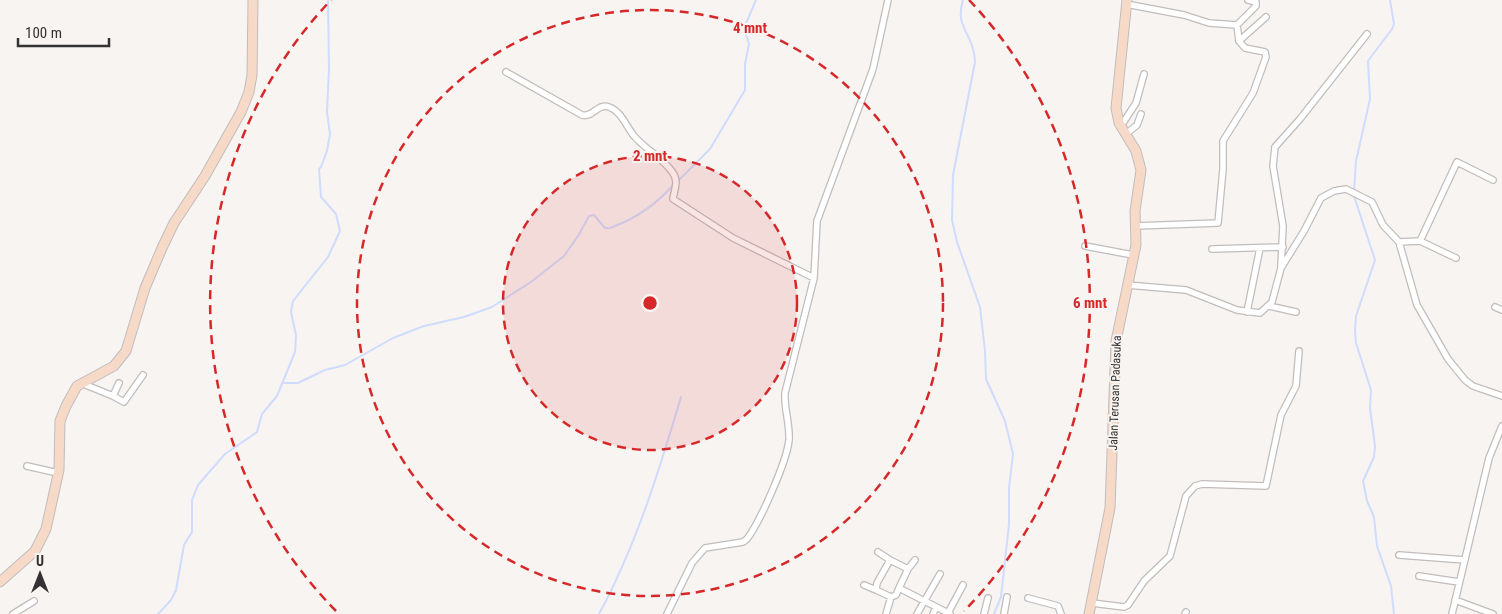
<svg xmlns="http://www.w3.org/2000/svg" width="1502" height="614" font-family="'Roboto Condensed',sans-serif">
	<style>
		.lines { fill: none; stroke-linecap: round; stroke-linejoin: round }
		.stream { stroke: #cfdcfd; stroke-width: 2 }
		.street-casing { stroke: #c0bdbc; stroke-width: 8 }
		.secondary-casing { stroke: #c0bdbc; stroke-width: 11 }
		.street { stroke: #fff; stroke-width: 5.5 }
		.secondary { stroke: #f7d9c7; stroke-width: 9 }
		.ring { fill: none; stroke: #d62828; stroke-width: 2.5; stroke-dasharray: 9 6 }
		.labels { text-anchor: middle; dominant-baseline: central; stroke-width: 4; stroke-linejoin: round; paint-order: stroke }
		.street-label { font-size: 12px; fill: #333131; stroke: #f7f4f2 }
		.centre { fill: #d62828; stroke: #f7f4f2; stroke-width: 2.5 }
		.ring-label { font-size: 15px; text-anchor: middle; font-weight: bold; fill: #d62828; stroke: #f7f4f2; stroke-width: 4; stroke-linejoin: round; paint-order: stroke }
	</style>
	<rect width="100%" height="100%" fill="#f7f4f2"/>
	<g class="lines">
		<path class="stream" d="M963,0C954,28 974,33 975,62L953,175L952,220L957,242L980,307L985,351L986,379L1005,421L1013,454L1009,488V524L1001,597L994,614
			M677,182L710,149L745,90V64L749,44L744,28L756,0
			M1354,191L1356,161L1370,99L1368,61L1392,29L1394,24L1390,0
			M1354,196L1375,260L1356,316L1355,331L1356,343L1371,390L1370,408L1375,446L1374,457L1363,481L1367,501L1374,517L1377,546L1391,586L1394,614
			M284,383H298L325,370L345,365L393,338L424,326L464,317L492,307L531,282L564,256L578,236L589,216L594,215L605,228H610C635,219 656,205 673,185
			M158,614L171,600L176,590L184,545L192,532V500L198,485L225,454L257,432L262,414L277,396L295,352L296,335L291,312L293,301L328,257L340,231L336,214L321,197L319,169L321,167L327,151L330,134L327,112L329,69L328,0
			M599,614C636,546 659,471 681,397"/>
		<defs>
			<path id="street" d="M1126,4L1184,15L1209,23L1237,25L1256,6V2L1248,0
				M1237,25L1239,41L1266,17
				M506,72L582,115C593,118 597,103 609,107C621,111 626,126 634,136C645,149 664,159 673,173C679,182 674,190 673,199L733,238L814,278
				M1121,126L1136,103L1144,74
				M1126,134L1137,125L1141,114
				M1135,226L1218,223L1223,169V141L1253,93L1266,57L1265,52L1245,48L1239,41
				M1420,241L1456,258
				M1399,242L1420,241L1457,162L1493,180
				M1085,246L1133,255
				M1212,249L1283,247
				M1281,266L1283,226L1273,166L1275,147L1300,119L1367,34
				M1127,285L1186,290L1237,310L1260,313L1272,302L1281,268L1304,231L1321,198L1334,191L1346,189L1372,202L1383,225L1399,242L1417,305L1448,359L1465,380L1473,386L1502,396
				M1269,306L1296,312
				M1495,307L1502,310
				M1247,312L1260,248
				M81,383L113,396L119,383
				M113,396L124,402L143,375
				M27,466L58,473
				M878,552L890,560
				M1399,555L1465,560
				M908,569L915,560
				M1419,576L1459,582
				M864,585L876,590
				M899,588L896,595L891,597L876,590L877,583L890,560L908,569L899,588L950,614
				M1028,598L1058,606L1061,614
				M1455,600L1493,614
				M1092,603L1124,607L1128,605L1144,581L1170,556L1186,496L1195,486L1202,484L1266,486L1281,415L1296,386L1299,351
				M948,613L963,585
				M13,614L34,601
				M667,614L692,563L705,548L743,542L747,539C760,522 787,461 789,440C790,424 784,409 785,393L814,278L817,221L873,69L888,0
				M886,614L891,597
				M917,614L940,574
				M933,614L936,607
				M984,614L988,598
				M1004,614L1007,597
				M1185,614L1186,612
				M1452,614L1489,458L1502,426"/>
			<path id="secondary" d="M0,582L35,551L46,529L59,470L60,421L66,406L77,386L114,366L126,351L145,288L162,248L174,223L205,176L241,112L249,92L252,75L253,0
				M1089,614L1110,508L1116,341L1136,245L1135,211L1141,170L1136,151L1119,123L1116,108L1127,0"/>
		</defs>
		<use href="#street" class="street-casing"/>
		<use href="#secondary" class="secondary-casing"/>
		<use href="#street" class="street"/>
		<use href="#secondary" class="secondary"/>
	</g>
	<circle cx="650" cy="303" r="147" fill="#d62828" fill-opacity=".12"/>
	<g class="ring">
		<circle cx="650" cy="303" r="147"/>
		<circle cx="650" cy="303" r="293"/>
		<path d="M336 611A440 440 0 0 1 331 0M969 0A440 440 0 0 1 964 611"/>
	</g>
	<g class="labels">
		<g class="street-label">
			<text transform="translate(1115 393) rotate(-88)">Jalan Terusan Padasuka</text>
		</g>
	</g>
	<circle cx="650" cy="303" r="8" class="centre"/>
	<g class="ring-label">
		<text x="750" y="33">4 mnt</text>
		<text x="650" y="161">2 mnt</text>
		<text x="1090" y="308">6 mnt</text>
	</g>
	<g transform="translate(40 574)" stroke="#f7f4f2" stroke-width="4" paint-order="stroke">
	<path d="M0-4L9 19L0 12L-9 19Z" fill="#333131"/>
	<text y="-8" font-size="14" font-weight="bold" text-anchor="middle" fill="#333131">U</text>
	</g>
	<path d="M18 38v8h91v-8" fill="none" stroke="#333131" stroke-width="2.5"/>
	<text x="25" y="38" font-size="15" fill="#333131" stroke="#f7f4f2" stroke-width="4" paint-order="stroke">100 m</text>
</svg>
